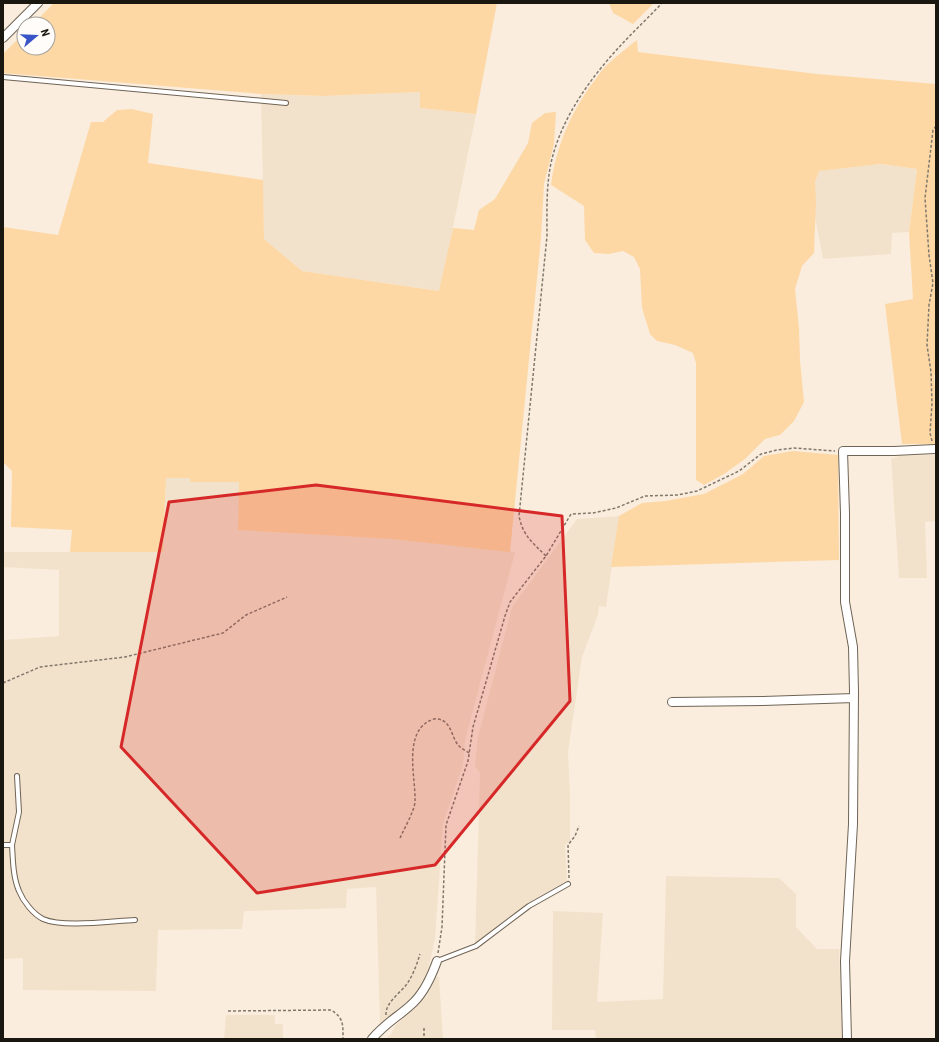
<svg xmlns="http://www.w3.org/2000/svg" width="939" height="1042" font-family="'Roboto Condensed',sans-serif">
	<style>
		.built { fill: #f3e2cb }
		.green { fill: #fdd8a5 }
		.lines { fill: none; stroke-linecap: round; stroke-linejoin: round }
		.service-casing { stroke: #6f6456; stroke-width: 6 }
		.minor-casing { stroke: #6f6456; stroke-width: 10 }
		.path { stroke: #80786d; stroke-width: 1.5; stroke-dasharray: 3 2; stroke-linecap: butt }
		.service { stroke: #fff; stroke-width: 4 }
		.minor { stroke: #fff; stroke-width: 8 }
		.marked { fill: #d62828; fill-opacity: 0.2; stroke: #d62828; stroke-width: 3; stroke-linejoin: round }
	</style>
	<rect width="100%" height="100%" fill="#faeddd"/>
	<path class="built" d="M420,92V108L476,114L440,291L302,271L264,239L261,94L323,96Z
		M881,164L917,169L909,232L892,233L891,254L823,259L815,217V182L818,171Z
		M935,455L936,456V521L925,522L927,578H899L891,459L899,456Z
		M166,478H190L191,482H239V530L392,539L515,552L465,740L463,765L443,824L435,939L427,975L414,995L380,1025L376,887L347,889L346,908L244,911L242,929L158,930L156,991L23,990V958L3,959V640L59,636V570L3,567V552H163Z
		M619,516L606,607L599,606L598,615L582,657L568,752L570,793V841L565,845L567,881L535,899L475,945L480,773L475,766L478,737L512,607L577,519Z
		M666,876L779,878L796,894V927L817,949H839L842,1039H596L595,1030H552L553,911L603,913L597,1002L663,999Z
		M436,977H439L443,1039H386L391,1034L395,1026L427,996Z
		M226,1015H275V1024H283V1039H224Z"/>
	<path class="green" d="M54,3H497L476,114L420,108V92L323,96L261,94L3,73V54L24,33V48H48V24H33Z
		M609,3H654L633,24L613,13Z
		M637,40L638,52L817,74L936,84V375H934L936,398V444H902L885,304L913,299L909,232L917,169L881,164L819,171L815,182L816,201L814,253L802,266L795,289L799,328L800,360L804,402L794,421L780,435L765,439L745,459L724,474L704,485L696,480V363L693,353L675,345L657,341L650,334L642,308L640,269L634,257L623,251L609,254L594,253L585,240L584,206L551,185C556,147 571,111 595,80C599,75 602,69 607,65C616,56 627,48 637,40Z
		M132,109L153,114L148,163L263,180L264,239L302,271L439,291L453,228L474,230L479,210L495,199L528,143L532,123L545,113L556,112L554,144L544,184L541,238L510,552L392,539L238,530L239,482H190V478H166L163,552H70L72,530L11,527L12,471L3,462V227L58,235L91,122H103L117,110Z
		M793,451L838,455L839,560L611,567L619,516L642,503L665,501L704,494L743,474L764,456Z"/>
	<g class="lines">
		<defs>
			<path id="service" d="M3,77L286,103
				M3,845H12L19,812L17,776
				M12,845C13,861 13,877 19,891C23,901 33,914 43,919C63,928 112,921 135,920
				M437,961L476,946L529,906L568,884"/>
			<path id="minor" d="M3,38L38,3
				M672,702L763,701L854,698
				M372,1039C386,1022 400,1016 414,1002C425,991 432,975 437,961
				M847,1039L845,961L853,824L854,692L853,647L845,602V513L843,451H894L935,449"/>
		</defs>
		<use href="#service" class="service-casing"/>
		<use href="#minor" class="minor-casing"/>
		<path class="path" d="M932,441L930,433L932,404L931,372L927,345L929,305L933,283L929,255L925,198L933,130L936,126
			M546,556C532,542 523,536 519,516L547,236C547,211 546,187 551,163C561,118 591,77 622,44C635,30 649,17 662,3
			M3,683L40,667L125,657L223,633L246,615L287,597
			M400,838C404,829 415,810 415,801C416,779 403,735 429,721C431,720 435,718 437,719C452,720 451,738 459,746C462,749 466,751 469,753
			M569,878L568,845L575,836L579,826
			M438,953L442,927L446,825L468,761L473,727L505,616L510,602L546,556L571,514L593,513L616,508L645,496L678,495L697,491L739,471L761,454L777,450L794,448L835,451
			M228,1011L331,1010C344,1018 343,1025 343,1039
			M386,1015C385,1003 400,993 407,984C413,975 417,964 420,954
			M424,1028V1039"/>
		<use href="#service" class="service"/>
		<use href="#minor" class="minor"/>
	</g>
	<path class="marked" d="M316,485L562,516L570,701L435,865L257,893L121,747L169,502Z"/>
	<rect width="939" height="1042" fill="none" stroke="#1a1610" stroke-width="8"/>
	<g transform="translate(36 36) rotate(71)"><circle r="19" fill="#fffcf9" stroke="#a3a09c"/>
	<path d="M0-3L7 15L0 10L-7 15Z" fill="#3854c6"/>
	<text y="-6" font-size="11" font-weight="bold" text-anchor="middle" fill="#1a1610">N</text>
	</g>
</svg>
